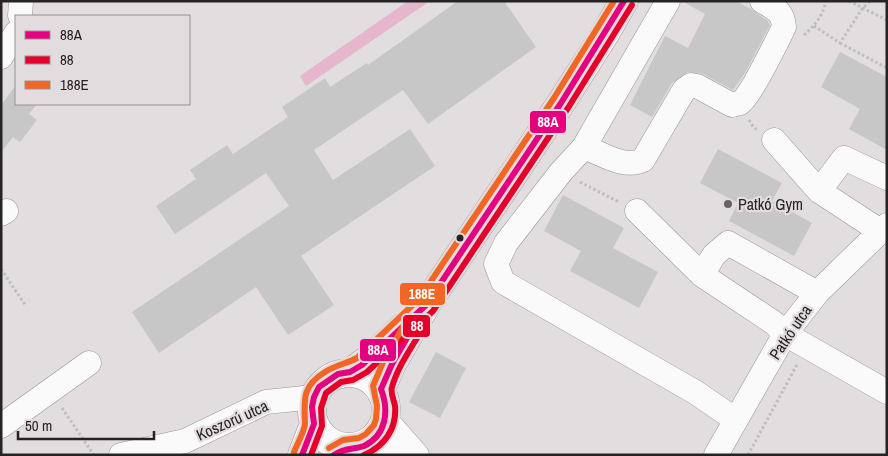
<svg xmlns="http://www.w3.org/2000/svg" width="888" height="456" font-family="'Archivo Narrow',sans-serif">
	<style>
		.green { fill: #e5b6cc }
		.building { fill: #c7c7c8 }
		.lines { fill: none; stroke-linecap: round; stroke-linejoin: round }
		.minor-casing { stroke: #979495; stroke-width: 25 }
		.major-casing { stroke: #979495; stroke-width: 29 }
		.path { stroke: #bebebe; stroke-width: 3; stroke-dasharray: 2.5 2.5; stroke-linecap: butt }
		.minor { stroke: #fbfafa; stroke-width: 24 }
		.major { stroke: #fbfafa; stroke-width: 28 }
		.bus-1-casing { stroke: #e3dcdf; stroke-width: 10 }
		.bus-2-casing { stroke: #e3dcdf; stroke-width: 10 }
		.bus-3-casing { stroke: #e3dcdf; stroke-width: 10 }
		.bus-1 { stroke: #e5007d; stroke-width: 6 }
		.bus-2 { stroke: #e4002b; stroke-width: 6 }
		.bus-3 { stroke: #f26522; stroke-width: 6 }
		.poi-dot { fill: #676465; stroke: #e3dcdf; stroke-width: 2 }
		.bus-dot { fill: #252324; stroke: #e3dcdf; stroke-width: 2 }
		.labels { text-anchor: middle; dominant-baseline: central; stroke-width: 4.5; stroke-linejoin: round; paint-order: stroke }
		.poi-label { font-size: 16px; fill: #252324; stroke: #e3dcdf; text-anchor: start }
		.street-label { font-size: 16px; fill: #252324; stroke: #e3dcdf }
		.line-badge { stroke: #e3dcdf; stroke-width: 2 }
		.badge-label { font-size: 14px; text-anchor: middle; font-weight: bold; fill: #fff }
	</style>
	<rect width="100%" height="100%" fill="#e2dddf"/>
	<path class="green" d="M408,1H430L306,86L300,76Z"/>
	<path class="building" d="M458,1H504L536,47L428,124L403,90L314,150L333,180L410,129L435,166L301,256L334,305L288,335L256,287L159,353L132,312L289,206L266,173L175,234L156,206L196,179L190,170L227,145L233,154L288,117L282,107L325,78L330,87L367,63L368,65Z
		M682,1H736L751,9L768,21L770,25L745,73L733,90L703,74L688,72L672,83L652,117L630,105L665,36L688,48L705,14Z
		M840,52L887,77V150L849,129L860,109L821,87Z
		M16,85V104H37L29,114L37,120L20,142L13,137L1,152V105Z
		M718,149L782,183L772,201L812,223L794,256L729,221L738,203L700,183Z
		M563,195L624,228L613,248L658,272L639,308L570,271L581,251L544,231Z
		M436,352L466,368L440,418L409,402Z"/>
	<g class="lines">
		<defs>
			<path id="minor" d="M668,1L584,147L561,172L506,243L496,264L503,282L695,392L736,420
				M20,16L21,1
				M1,57L16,33
				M774,140L819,191
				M584,147C603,154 624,169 643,160L684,90L691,85L697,86L732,105C735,104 738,104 740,103C750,97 777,41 784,27C783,11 775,9 762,1
				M637,211L702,275L774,323L785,334L887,392
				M1,214L6,211
				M880,233L874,227L819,191L844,158L887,178
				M702,275L714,255L728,243L817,293
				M386,420L417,455
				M1,426L89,363
				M365,445L397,455
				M121,455L185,441L266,402L314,397
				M716,455L785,334L817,293L887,225"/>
			<path id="major" d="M350,372C370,360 386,344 403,327
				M312 410a37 37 0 1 1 74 0a37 37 0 1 1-74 0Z
				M381,389L392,364L426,305L561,103L605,34L624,1
				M302,455L314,424"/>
		</defs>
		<use href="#minor" class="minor-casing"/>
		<use href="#major" class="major-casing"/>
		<path class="path" d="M849,1L887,20
			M814,26L840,43L862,9L870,1
			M804,35C814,26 823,16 826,1
			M840,43L887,68
			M749,120L754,128L758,130
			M580,182L619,202
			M1,269L26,306
			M62,408L94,455
			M748,455L798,363"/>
		<use href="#minor" class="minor"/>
		<use href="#major" class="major"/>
		<defs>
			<path id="bus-1" d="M302,455L314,424L312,407L314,397L319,387L338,374L350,372L362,365L426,305L561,103L624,1
				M334,455C346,447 353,450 364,446C387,435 389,410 381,389L392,364L415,324"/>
			<path id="bus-2" d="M311,455L322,426L321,408L326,393L341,382L353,380L367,372L433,311L568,108L632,5
				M364,455C385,446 397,428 395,406C394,400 390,392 392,387C398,366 412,347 423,328"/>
			<path id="bus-3" d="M329,448L343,440L359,438L366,434L374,425L376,419L377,406L373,386L384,360L407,320
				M294,452C297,444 305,431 305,423C304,399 302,386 325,372C335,365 346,364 357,358L419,299L554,98L614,1"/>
		</defs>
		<use href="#bus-1" class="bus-1-casing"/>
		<use href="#bus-2" class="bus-2-casing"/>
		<use href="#bus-3" class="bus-3-casing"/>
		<use href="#bus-1" class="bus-1"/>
		<use href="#bus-2" class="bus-2"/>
		<use href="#bus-3" class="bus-3"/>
	</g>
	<circle class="poi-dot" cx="728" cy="204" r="5"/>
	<circle class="bus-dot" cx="460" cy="238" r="4.5"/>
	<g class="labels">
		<g class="poi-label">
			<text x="738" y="204">Patkó Gym</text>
		</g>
		<g class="street-label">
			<text transform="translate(790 332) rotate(-56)">Patkó utca</text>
			<text transform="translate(232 420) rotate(-24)">Koszorú utca</text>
		</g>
	</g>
	<g class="line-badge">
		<rect x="529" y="110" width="38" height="24" rx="5" fill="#e5007d"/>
		<rect x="399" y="282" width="47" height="24" rx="5" fill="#f26522"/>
		<rect x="402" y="314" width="29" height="24" rx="5" fill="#e4002b"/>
		<rect x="359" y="338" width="38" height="24" rx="5" fill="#e5007d"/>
	</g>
	<g class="badge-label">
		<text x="548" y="127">88A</text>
		<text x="422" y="299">188E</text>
		<text x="417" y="331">88</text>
		<text x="378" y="355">88A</text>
	</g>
	<rect width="888" height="456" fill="none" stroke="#252324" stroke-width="5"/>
	<rect x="15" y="15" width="175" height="90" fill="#e3dcdf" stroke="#979294"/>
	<rect x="25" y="31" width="25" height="8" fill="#e5007d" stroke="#979294"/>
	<text x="60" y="40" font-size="15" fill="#252324">88A</text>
	<rect x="25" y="56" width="25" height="8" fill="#e4002b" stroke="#979294"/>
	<text x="60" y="65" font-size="15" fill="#252324">88</text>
	<rect x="25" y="81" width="25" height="8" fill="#f26522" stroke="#979294"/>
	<text x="60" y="90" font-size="15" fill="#252324">188E</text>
	<path d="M18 431v8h136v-8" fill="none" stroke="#252324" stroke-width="2.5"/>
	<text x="25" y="431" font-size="15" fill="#252324" stroke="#e3dcdf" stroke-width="4" paint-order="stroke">50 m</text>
</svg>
